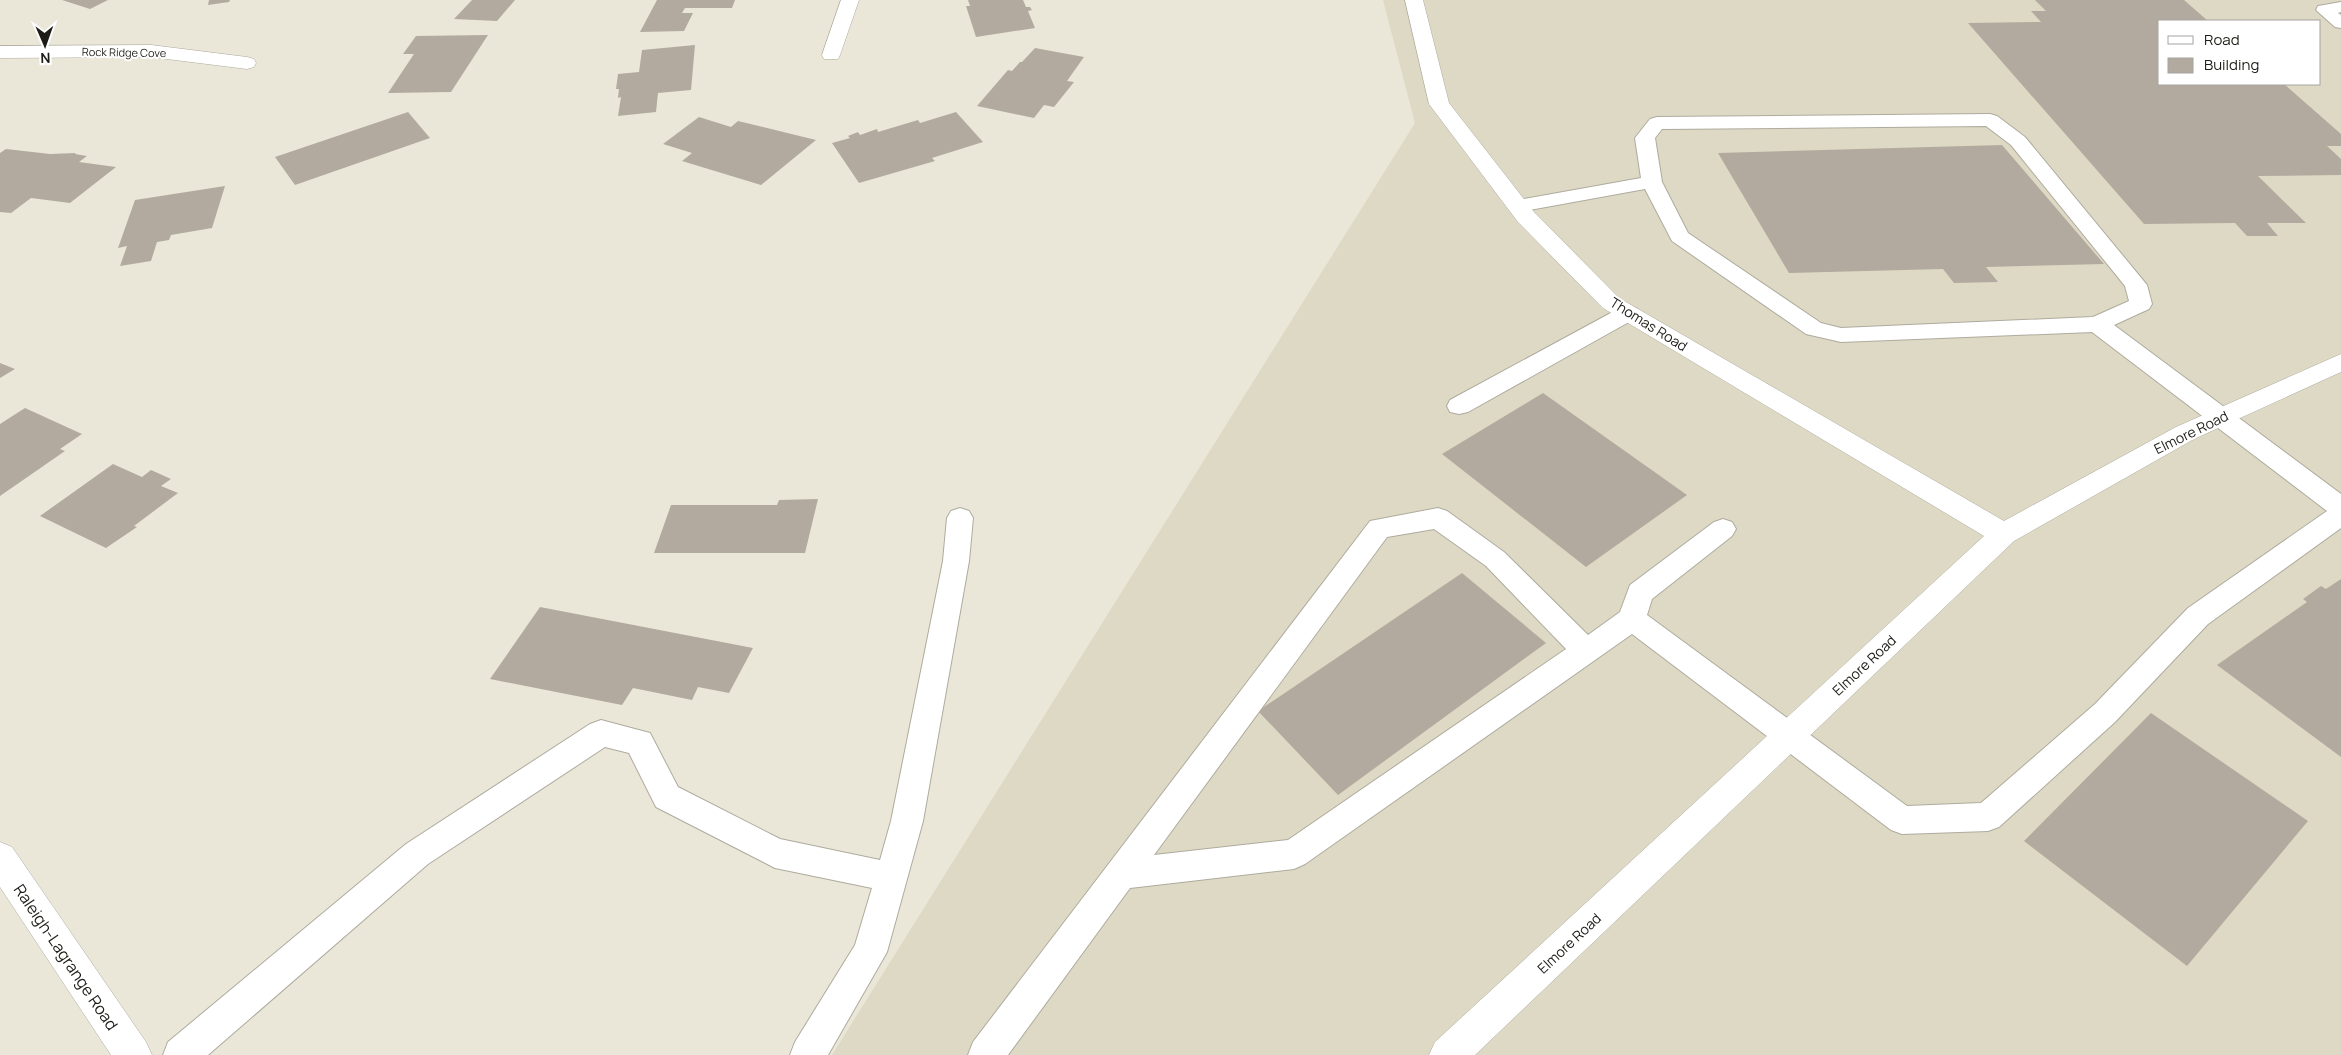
<svg xmlns="http://www.w3.org/2000/svg" width="2341" height="1055" font-family="Manrope,sans-serif">
	<style>
		.built { fill: #ded9c4; fill-rule: evenodd }
		.building { fill: #b2aa9e }
		.lines { fill: none; stroke-linecap: round; stroke-linejoin: round }
		.service-casing { stroke: #aeab9e; stroke-width: 2 }
		.minor-casing { stroke: #aeab9e; stroke-width: 1 }
		.tertiary-casing { stroke: #aeab9e; stroke-width: 1 }
		.secondary-casing { stroke: #aeab9e; stroke-width: 1 }
		.service { fill: #fff; fill-rule: evenodd }
		.minor { fill: #fff; fill-rule: evenodd }
		.tertiary { fill: #fff; fill-rule: evenodd }
		.secondary { fill: #fff; fill-rule: evenodd }
		.labels { text-anchor: middle; dominant-baseline: central; stroke-width: 4; stroke-linejoin: round; paint-order: stroke }
		.far-street-label { font-size: 11px; fill: #1d1c17; stroke: #fff }
		.street-label { font-size: 14px; fill: #1d1c17; stroke: #fff }
		.near-street-label { font-size: 16px; fill: #1d1c17; stroke: #fff }
	</style>
	<rect width="100%" height="100%" fill="#eae7d8"/>
	<path class="built" d="M1383,0H2341V1055H832L1415,123ZM2160,21H2320V84H2160Z"/>
	<path class="building" d="M62,0H108L90,9Z
		M209,0H230L229,2L208,5Z
		M472,0H515L497,21L454,19Z
		M657,0H735L732,8H685L682,13H693L684,31L640,32Z
		M968,0H1023L1026,7H1030L1032,10L1028,11L1035,28L976,37L966,6H970Z
		M2035,0H2184L2208,21H2160V84H2284L2341,134V146H2327L2341,159V175L2258,176L2306,223H2267L2278,236H2247L2235,223L2144,224L1968,23L2041,22L2031,11H2046Z
		M488,35L451,92L388,93L414,54H403L416,36Z
		M695,45L691,90L658,93L656,112L618,116L621,97L618,98L619,89H616L618,74L639,72L642,50Z
		M1035,48L1084,57L1067,81L1074,82L1054,107L1044,105L1034,118L977,106L1008,70L1012,71L1020,62H1022Z
		M408,112L430,138L295,185L275,157Z
		M956,112L983,142L932,158L935,161L859,183L832,143L850,138L848,136L858,132L860,135L877,129L878,132L918,120L920,123Z
		M699,117L731,127L738,121L816,140L761,185L682,161L692,153L663,144Z
		M2002,145L2104,264L1986,267L1998,282L1954,283L1943,269L1789,273L1718,153Z
		M6,149L50,154L76,153L75,154L87,156L79,162L116,167L70,203L31,198L11,213L0,212V153Z
		M225,186L212,228L171,235L169,240L157,242L151,261L120,266L127,246L118,248L135,200Z
		M0,363L15,369L0,378Z
		M1543,393L1687,495L1586,567L1442,454Z
		M25,408L82,434L60,449L65,451L0,496V424Z
		M113,464L142,477L151,470L171,479L161,486L178,493L134,526L137,527L106,548L40,516Z
		M818,499L805,553H654L671,505H777L779,500Z
		M1462,573L1546,643L1338,795L1258,711Z
		M2341,579V757L2217,665L2307,602L2303,599L2321,586L2326,589Z
		M540,607L753,648L729,693L698,687L692,700L633,688L622,705L490,679Z
		M2151,713L2308,821L2187,966L2024,841Z"/>
	<g class="lines">
		<defs>
			<path id="service" d="M2341,2V12L2338,13L2341,15V28L2335,27L2316,10L2318,6Z
				M1990,114L1997,116L2025,137L2147,285L2152,304L2149,309L2114,325L2341,494V528L2208,624L2115,722L1999,827L1988,831L1902,834L1891,830L1632,634L1305,864L1294,869L1130,888L1008,1055H968L973,1042L1370,521L1438,508L1447,511L1504,552L1588,635L1620,612L1630,585L1714,522L1723,519L1732,522L1736,529L1732,536L1652,599L1647,615L1907,806L1981,803L2095,704L2188,608L2327,511L2092,332L1841,342L1806,334L1672,241L1645,189L1518,212L1511,210L1508,206L1511,202L1518,200L1641,178L1635,138L1650,119L1657,117ZM1986,126L2011,145L2125,286L2129,301L2093,317L1841,328L1821,323L1688,233L1662,182L1655,138L1662,129ZM1434,529L1486,566L1566,649L1288,840L1154,855L1387,537Z
				M1628,306L1636,308L1639,313L1636,318L1468,412L1459,414L1450,412L1447,406L1450,400L1620,308Z
				M960,508L969,511L973,518L969,561L923,821L887,952L828,1055H790L795,1042L855,945L872,888L775,868L656,807L629,753L605,747L428,864L208,1055H163L168,1042L406,844L590,724L601,720L650,733L678,787L780,839L880,860L891,821L943,561L947,518L951,511Z"/>
			<path id="minor" d="M841,0H859L840,55L838,59H824L822,55Z
				M151,45L247,57L254,59L256,63L254,67L247,69L151,57L0,58V46Z"/>
			<path id="tertiary" d="M1405,0H1423L1449,103L1534,212L1619,298L2004,521L2176,427L2341,354V372L2194,439L2014,541L1475,1055H1429L1435,1042L1984,536L1603,308L1518,222L1429,104Z"/>
			<path id="secondary" d="M0,842L12,847L146,1042L152,1055H111L0,887Z"/>
		</defs>
		<use href="#service" class="service-casing"/>
		<use href="#minor" class="minor-casing"/>
		<use href="#tertiary" class="tertiary-casing"/>
		<use href="#secondary" class="secondary-casing"/>
		<use href="#service" class="service"/>
		<use href="#minor" class="minor"/>
		<use href="#tertiary" class="tertiary"/>
		<use href="#secondary" class="secondary"/>
	</g>
	<g class="labels">
		<g class="far-street-label">
			<text transform="translate(124 52) rotate(1)">Rock Ridge Cove</text>
		</g>
		<g class="street-label">
			<text transform="translate(1649 324) rotate(32)">Thomas Road</text>
			<text transform="translate(2191 432) rotate(-26)">Elmore Road</text>
			<text transform="translate(1864 665) rotate(-43)">Elmore Road</text>
			<text transform="translate(1569 943) rotate(-43)">Elmore Road</text>
		</g>
		<g class="near-street-label">
			<text transform="translate(66 957) rotate(56)">Raleigh-Lagrange Road</text>
		</g>
	</g>
	<rect x="2158" y="20" width="162" height="65" fill="#ffffff" stroke="#a5a4a2"/>
	<rect x="2168" y="36" width="25" height="8" fill="#ffffff" stroke="#a5a4a2"/>
	<text x="2204" y="45" font-size="15" fill="#1d1c17">Road</text>
	<rect x="2168" y="58" width="25" height="15" fill="#b2aa9e" stroke="#a5a4a2"/>
	<text x="2204" y="70" font-size="15" fill="#1d1c17">Building</text>
	<g transform="translate(45 45) rotate(178)" stroke="#ffffff" stroke-width="4" paint-order="stroke">
	<path d="M0-4L9 19L0 12L-9 19Z" fill="#1d1c17"/>
	<text y="-8" font-size="14" font-weight="bold" text-anchor="middle" fill="#1d1c17">N</text>
	</g>
</svg>
